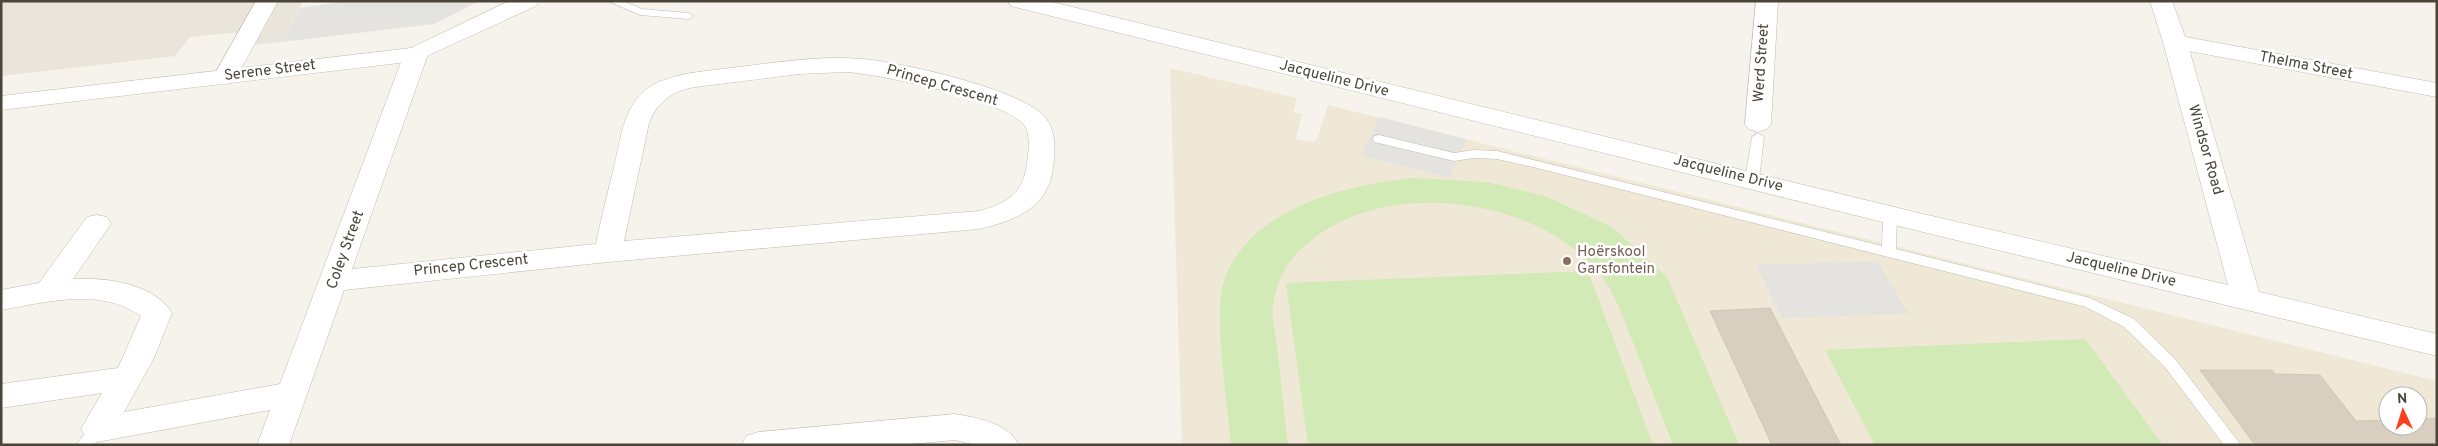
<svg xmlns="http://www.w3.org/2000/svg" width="2438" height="446" font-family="Overpass,sans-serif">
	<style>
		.residential { fill: #eae5da }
		.education { fill: #efe8d6; fill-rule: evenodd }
		.green { fill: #d2eab5 }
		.parking { fill: #e5e3e0 }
		.building { fill: #d8cfc1; stroke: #d3c7b4 }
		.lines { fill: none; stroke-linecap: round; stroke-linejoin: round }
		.service-casing { stroke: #c2bbae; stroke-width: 1 }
		.minor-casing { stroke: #c2bbae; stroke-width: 1 }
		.tertiary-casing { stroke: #c2bbae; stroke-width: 1 }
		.service { fill: #fff; fill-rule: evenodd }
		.minor { fill: #fff; fill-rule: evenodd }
		.tertiary { fill: #fff; fill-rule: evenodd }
		.education-dot { fill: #8d6e63; stroke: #fff; stroke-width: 2 }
		.labels { text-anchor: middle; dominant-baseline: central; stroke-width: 5; stroke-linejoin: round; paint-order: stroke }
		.street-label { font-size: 15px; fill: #4b4439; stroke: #fff }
		.education-label { font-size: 15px; fill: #785e54; stroke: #fff; text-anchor: start }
	</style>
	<rect width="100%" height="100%" fill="#f6f3ec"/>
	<path class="residential" d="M1,1H303L281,42L254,45L260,30L190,37L175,56L1,76Z"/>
	<path class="education" d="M1170,68L1297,98L1293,112L1302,114L1296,139L1313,142L1317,139L1328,105L2437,381V445H1182ZM2388,396H2418V426H2388Z"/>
	<path class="green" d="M1414,178L1487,182L1545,196L1612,227L1667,277L1739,445H1673C1661,413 1648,381 1636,350C1625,323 1617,295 1598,272C1536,197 1388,178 1312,240C1300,249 1290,259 1283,273C1278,282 1274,296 1273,306C1271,319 1276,334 1277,347C1281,380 1284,412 1288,445H1231C1228,407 1212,310 1225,278C1251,208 1348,184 1414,178Z
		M1588,271L1653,445H1308L1286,283Z
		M2085,339L2163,445H1875L1825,350Z"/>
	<path class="parking" d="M347,1H479L434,24L281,42L300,8Z
		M1380,117L1466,139L1450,178L1361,156Z
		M1877,261L1909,314L1782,318L1756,265Z"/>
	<path class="building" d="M1770,308L1841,445H1772L1710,311Z
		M2200,370H2272L2275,374L2320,375L2356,421L2388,420V426H2418V419L2437,418V445H2255Z"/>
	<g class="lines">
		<defs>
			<path id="service" d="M608,1H623L642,9L688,13L694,16L688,19L640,15Z
				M1758,133L1764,137L1759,180L1752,184L1745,180L1752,137Z
				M1379,135L1454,153L1474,150L1497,151L1882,246L1883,214L1890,209L1895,211L1897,214L1896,249L2090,298L2134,319L2175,359L2241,445H2224L2165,367L2124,327L2086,307L1533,167L1497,159L1474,158L1454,161L1374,142L1373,139L1374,136Z
				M97,423L103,425L105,429L94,445H76L91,425Z"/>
			<path id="minor" d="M256,1H278L234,82L225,84L216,82L213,77Z
				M1756,1H1778L1771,124L1767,129L1758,132L1749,129L1745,124Z
				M2175,35L2437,83V97L2167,47L2163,42L2167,37Z
				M416,47L424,49L428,54L352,269L596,244C601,218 608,192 614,167C620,143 622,116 639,96C645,89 655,83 664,80C685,72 708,71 731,68C774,63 818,55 862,59C901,62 1019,89 1044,116C1058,131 1055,156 1052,174C1044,211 1012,221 979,229L608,262L344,290L289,445H257L270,410L97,442L86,438L81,429L102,393L1,408V384L118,368L141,316C100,287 47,302 1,310V290L39,283L87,217L97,215L107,217L111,224L73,279C104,277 154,283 172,313L154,358L124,412L280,384L404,54L408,49ZM847,72C878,74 1013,101 1026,128C1031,140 1028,157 1026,169C1022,195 1003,205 979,211L624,241L649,123C657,102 672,91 695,87L799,74Z
				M955,414C978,418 1008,423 1019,445H976L955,440L900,445H742L746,436L758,432Z"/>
			<path id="tertiary" d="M509,1H539L536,6L416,61L1,110V96L411,48Z
				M1008,1H1048L1923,214L2228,285L2163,42L2150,1H2172L2187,42L2259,292L2437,334V356L1923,232L1019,8L1011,6Z"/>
		</defs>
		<use href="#service" class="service-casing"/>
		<use href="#minor" class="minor-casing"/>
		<use href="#tertiary" class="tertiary-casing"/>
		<use href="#service" class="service"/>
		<use href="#minor" class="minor"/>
		<use href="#tertiary" class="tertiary"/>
	</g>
	<circle class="education-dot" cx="1567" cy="261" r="5"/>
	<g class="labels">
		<g class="street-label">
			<text transform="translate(1762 63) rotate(-86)">Werd Street</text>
			<text transform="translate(2306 66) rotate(11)">Thelma Street</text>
			<text transform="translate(270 71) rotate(-7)">Serene Street</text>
			<text transform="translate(1334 79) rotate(14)">Jacqueline Drive</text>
			<text transform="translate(942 86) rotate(16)">Princep Crescent</text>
			<text transform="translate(2205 150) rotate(74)">Windsor Road</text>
			<text transform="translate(1728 174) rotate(14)">Jacqueline Drive</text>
			<text transform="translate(346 250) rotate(-70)">Coley Street</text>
			<text transform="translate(471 266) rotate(-6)">Princep Crescent</text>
			<text transform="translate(2121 270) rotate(13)">Jacqueline Drive</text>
		</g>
		<g class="education-label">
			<text x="1577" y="252">Hoërskool<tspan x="1577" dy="17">Garsfontein</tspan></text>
		</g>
	</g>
	<rect width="2438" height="446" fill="none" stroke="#4b4439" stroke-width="5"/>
	<g transform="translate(2403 411) rotate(356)"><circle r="24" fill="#ffffff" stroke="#b7b4b0"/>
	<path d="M0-4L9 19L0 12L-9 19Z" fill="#fc3f1d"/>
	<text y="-8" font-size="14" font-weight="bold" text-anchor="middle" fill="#4b4439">N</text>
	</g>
</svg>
